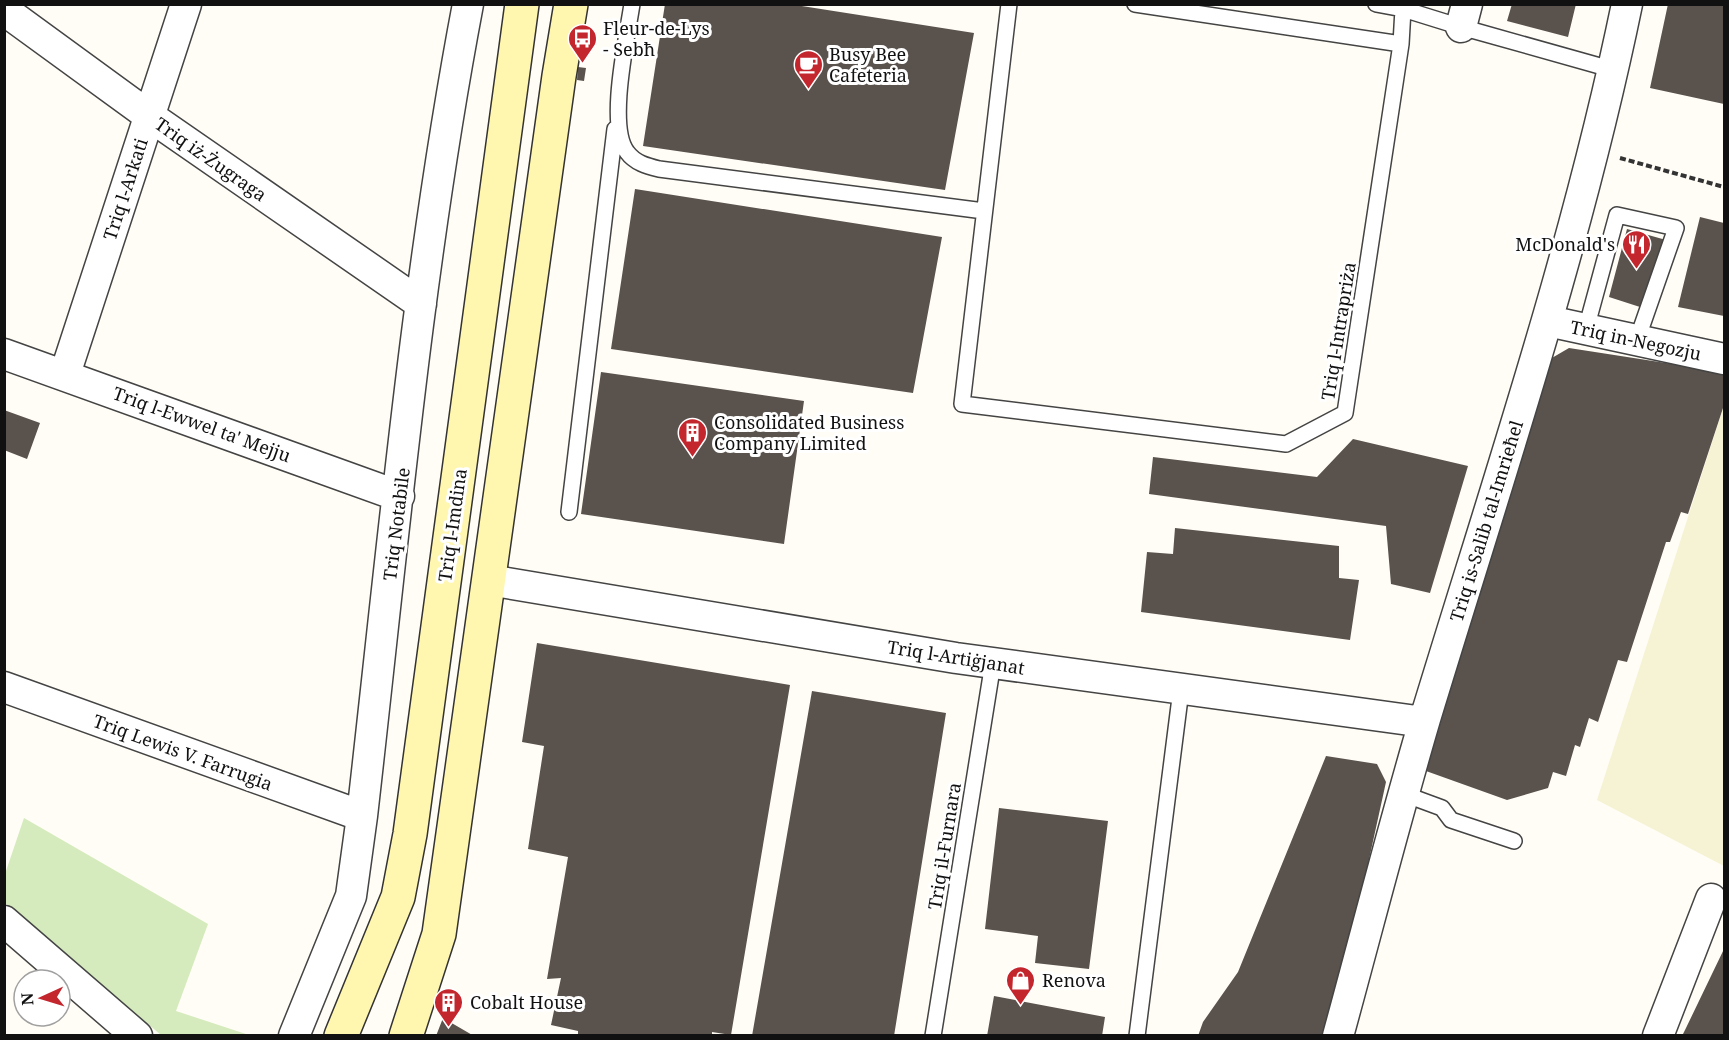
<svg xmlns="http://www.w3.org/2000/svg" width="1729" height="1040" font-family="'Noto Serif',serif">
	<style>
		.farmland { fill: #f6f3d4 }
		.green { fill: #d5ebbd }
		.building { fill: #5a524d }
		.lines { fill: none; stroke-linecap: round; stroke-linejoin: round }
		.service-casing { stroke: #444; stroke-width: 18 }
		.minor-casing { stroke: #444; stroke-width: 33 }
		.secondary-casing { stroke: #333; stroke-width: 36 }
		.path { stroke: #333; stroke-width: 4; stroke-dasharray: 6 3; stroke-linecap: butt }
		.service { stroke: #fff; stroke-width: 15 }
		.minor { stroke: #fff; stroke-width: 30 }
		.secondary { stroke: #fff6b0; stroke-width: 33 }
		.labels { text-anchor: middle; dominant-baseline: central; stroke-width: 6; stroke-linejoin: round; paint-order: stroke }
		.poi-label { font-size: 18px; fill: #111; stroke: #fff; text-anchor: start }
		.street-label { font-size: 18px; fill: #111; stroke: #fff }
	</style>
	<rect width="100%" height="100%" fill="#fffdf5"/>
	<path class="farmland" d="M1724,405V866L1597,800Z"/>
	<path class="green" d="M24,818L208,924L176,1011L249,1035H161L5,903V874Z"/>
	<path class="building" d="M665,4H789L974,33L945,190L643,146Z
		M1512,4H1576L1568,37L1507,21Z
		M1668,4H1724V104L1650,88Z
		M578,67L586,68L584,81L577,80Z
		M635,189L942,237L913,393L611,349Z
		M1700,217L1724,223V316L1678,307Z
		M1627,229L1666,240L1640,307L1609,297Z
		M1569,348L1724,372V405L1688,514L1681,512L1670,542H1666L1627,662L1618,660L1598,722L1589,718L1580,747L1575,745L1566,776L1553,772L1548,788L1507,800L1426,771L1492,552L1545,362Z
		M601,372L804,401L784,544L581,514Z
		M4,410L40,423L27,459L4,450Z
		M1353,439L1468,466L1430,593L1391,584L1386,526L1149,494L1153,457L1317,477Z
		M1175,528L1339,546V578L1359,580L1350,640L1141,612L1147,552L1173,554Z
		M537,643L790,685L731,1035L712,1032V1036H578V1031L551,1025L561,978L547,979L568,857L528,849L544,746L522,742Z
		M812,691L946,713L894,1036H752Z
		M1326,756L1377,764L1386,782L1350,946L1323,1036H1198L1203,1022L1238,972Z
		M999,808L1108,821L1089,969L1035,963L1038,936L985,929Z
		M1724,949V1036H1682L1686,1028Z
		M994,996L1105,1017L1102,1036H987Z
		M443,1018L474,1036H436Z"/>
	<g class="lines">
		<defs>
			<path id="service" d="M632,4C627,38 607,126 627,152C635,163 647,166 659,169L984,211
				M1009,4L962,404L1286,444L1345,413L1401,44L1403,9
				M1135,4L1401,44
				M1376,4L1403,9L1461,27L1614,70
				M1586,329L1617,215L1676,228L1637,340
				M569,512L615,129
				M1404,794L1442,808L1451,820L1514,841
				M933,1036L993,663
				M1137,1036L1181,690"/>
			<path id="minor" d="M4,10L148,115L421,304
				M1461,27L1467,4
				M1548,321L1724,359
				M4,354L399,496
				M65,374L186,4
				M489,580L956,658L1424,722
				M4,687L362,816
				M4,921L137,1036
				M294,1036L351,896L362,816C393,545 417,273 468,4
				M1338,1036C1367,930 1394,824 1425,719C1497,482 1577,247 1627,4
				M1658,1036L1711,899"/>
			<path id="secondary" d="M341,1036L398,897L410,834L522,4
				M406,1036L439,934L559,76L571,4"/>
		</defs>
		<use href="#service" class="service-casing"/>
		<use href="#minor" class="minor-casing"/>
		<use href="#secondary" class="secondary-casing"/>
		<path class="path" d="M1620,158L1724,187"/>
		<use href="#service" class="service"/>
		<use href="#minor" class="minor"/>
		<use href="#secondary" class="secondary"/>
	</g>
	<defs>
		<symbol id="bus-pin" viewBox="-11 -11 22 30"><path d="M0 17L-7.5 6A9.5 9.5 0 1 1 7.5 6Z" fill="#c4262e" stroke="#fff"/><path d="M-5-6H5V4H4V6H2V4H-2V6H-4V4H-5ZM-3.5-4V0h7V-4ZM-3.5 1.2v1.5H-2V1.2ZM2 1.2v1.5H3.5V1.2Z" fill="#fff"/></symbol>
		<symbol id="cafe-pin" viewBox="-11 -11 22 30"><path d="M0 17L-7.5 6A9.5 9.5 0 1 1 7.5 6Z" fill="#c4262e" stroke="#fff"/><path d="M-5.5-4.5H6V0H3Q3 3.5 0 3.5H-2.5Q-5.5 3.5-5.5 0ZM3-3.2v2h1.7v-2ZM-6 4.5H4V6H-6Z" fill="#fff"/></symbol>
		<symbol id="restaurant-pin" viewBox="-11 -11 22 30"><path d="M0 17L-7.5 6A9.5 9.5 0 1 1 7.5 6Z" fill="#c4262e" stroke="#fff"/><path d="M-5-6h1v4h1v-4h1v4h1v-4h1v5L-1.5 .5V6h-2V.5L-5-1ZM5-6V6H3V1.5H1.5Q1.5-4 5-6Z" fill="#fff"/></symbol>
		<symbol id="building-pin" viewBox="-11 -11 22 30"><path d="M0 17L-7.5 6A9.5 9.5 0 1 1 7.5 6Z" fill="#c4262e" stroke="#fff"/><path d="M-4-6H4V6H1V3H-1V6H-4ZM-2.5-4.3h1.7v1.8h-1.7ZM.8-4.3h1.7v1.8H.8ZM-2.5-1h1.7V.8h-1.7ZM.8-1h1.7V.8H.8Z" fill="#fff"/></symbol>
		<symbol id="shop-pin" viewBox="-11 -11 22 30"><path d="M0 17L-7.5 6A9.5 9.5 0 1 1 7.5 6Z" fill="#c4262e" stroke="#fff"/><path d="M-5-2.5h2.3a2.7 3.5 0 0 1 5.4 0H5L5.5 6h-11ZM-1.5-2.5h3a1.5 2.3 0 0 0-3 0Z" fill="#fff"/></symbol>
	</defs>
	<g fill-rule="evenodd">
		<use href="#bus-pin" x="566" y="22" width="33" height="45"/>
		<use href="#cafe-pin" x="792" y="48" width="33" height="45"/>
		<use href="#restaurant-pin" x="1620" y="228" width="33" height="45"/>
		<use href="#building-pin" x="676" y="416" width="33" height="45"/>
		<use href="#shop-pin" x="1004" y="964" width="33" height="45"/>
		<use href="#building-pin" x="432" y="986" width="33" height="45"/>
	</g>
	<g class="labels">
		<g class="poi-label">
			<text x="603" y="28">Fleur-de-Lys<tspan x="603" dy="21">- Sebħ</tspan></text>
			<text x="829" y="54">Busy Bee<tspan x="829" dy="21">Cafeteria</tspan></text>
			<text x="1615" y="244" text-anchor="end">McDonald's</text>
			<text x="714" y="422">Consolidated Business<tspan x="714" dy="21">Company Limited</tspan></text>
			<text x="1042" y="980">Renova</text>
			<text x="470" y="1002">Cobalt House</text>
		</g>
		<g class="street-label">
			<text transform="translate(211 159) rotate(35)">Triq iż-Żugraga</text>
			<text transform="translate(125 189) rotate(-72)">Triq l-Arkati</text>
			<text transform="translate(1338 331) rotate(-81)">Triq l-Intrapriża</text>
			<text transform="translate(1636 340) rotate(12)">Triq in-Negozju</text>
			<text transform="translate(202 424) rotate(20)">Triq l-Ewwel ta' Mejju</text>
			<text transform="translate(1486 521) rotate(-73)">Triq is-Salib tal-Imrieħel</text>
			<text transform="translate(396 524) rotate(-83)">Triq Notabile</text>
			<text transform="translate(452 525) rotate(-82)">Triq l-Imdina</text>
			<text transform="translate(956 657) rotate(9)">Triq l-Artiġjanat</text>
			<text transform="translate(183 752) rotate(20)">Triq Lewis V. Farrugia</text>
			<text transform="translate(944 846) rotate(-81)">Triq il-Furnara</text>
		</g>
	</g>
	<rect width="1729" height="1040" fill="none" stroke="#111111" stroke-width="12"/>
	<g transform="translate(42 998) rotate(266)"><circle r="28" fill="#ffffff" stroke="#a0a0a0" stroke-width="1.5"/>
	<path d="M0-4.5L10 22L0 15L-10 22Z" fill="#c4262e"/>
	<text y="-9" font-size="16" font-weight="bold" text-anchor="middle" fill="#111111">N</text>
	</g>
</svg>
